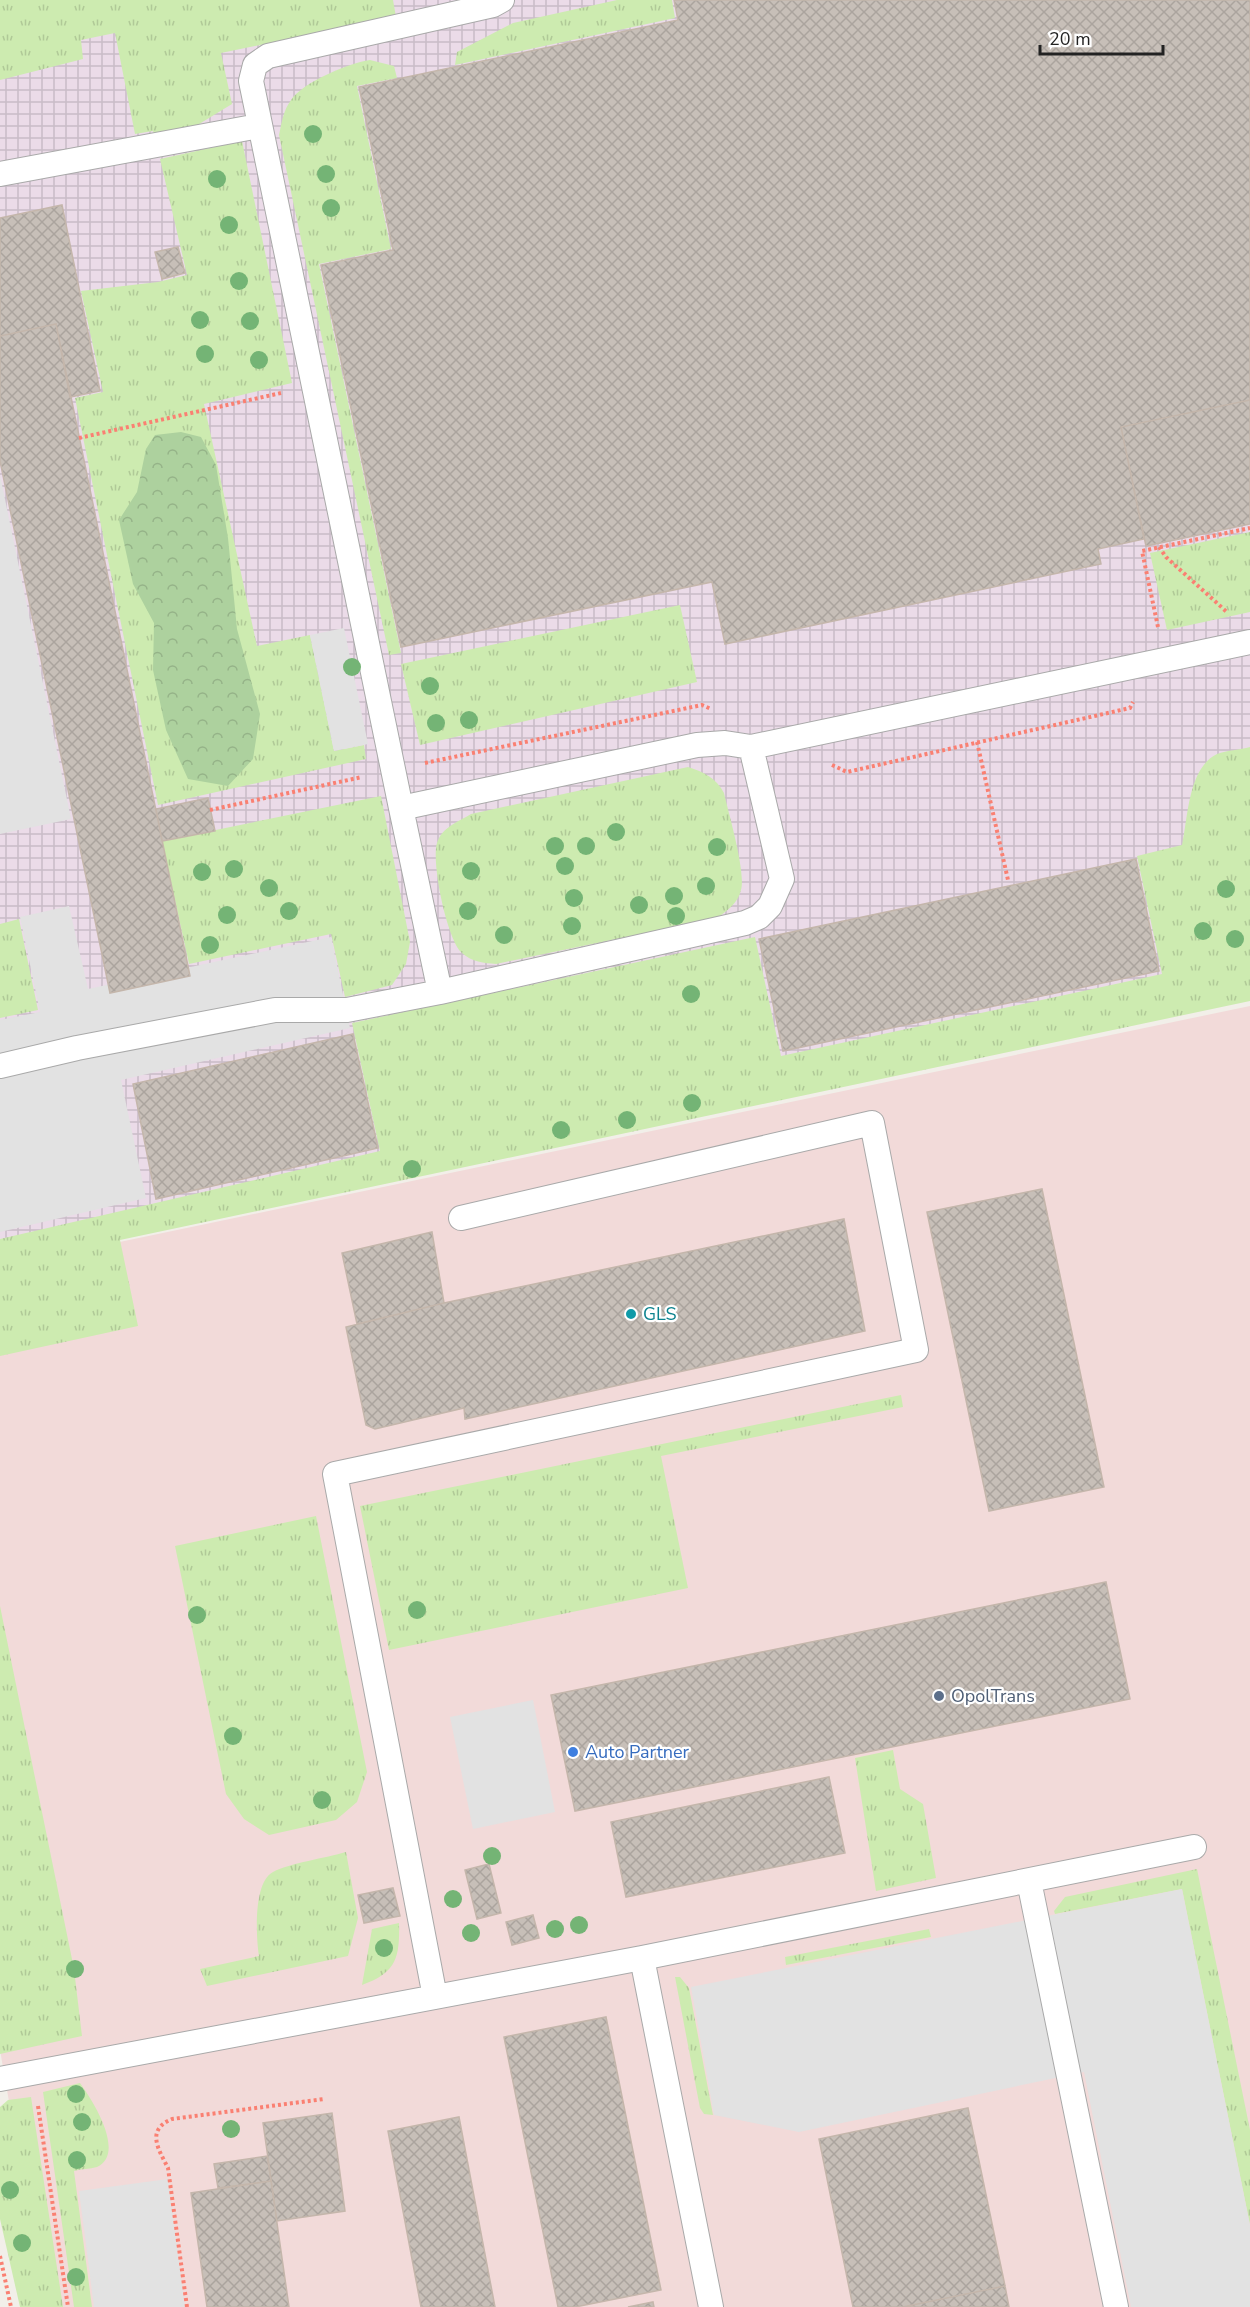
<svg xmlns="http://www.w3.org/2000/svg" width="1250" height="2307" font-family="'Nunito Sans',sans-serif">
	<style>
		.commercial { fill: #f2dad9 }
		.industrial { fill: url(#industrial-grid) }
		.grass { fill: url(#grass-tufts) }
		.forest { fill: url(#forest-crowns) }
		.parking { fill: #e2e2e2 }
		.building { fill: url(#building-cross-hatch); stroke: #c4b6ab; stroke-width: 1.5 }
		.lines { fill: none; stroke-linecap: round; stroke-linejoin: round }
		.lane-casing { stroke: #a9a9a9; stroke-width: 26 }
		.path { stroke: #fa8072; stroke-width: 4; stroke-dasharray: 3 3; stroke-linecap: butt }
		.lane { stroke: #fff; stroke-width: 24 }
		.tree { fill: #74b475 }
		.culture-dot { fill: #0f9aa8; stroke: #fff; stroke-width: 2 }
		.service-dot { fill: #5c6f8a; stroke: #fff; stroke-width: 2 }
		.shop-dot { fill: #3f7fe0; stroke: #fff; stroke-width: 2 }
		.labels { text-anchor: middle; dominant-baseline: central; stroke-width: 4.5; stroke-linejoin: round; paint-order: stroke }
		.culture-label { font-size: 18px; fill: #0d838f; stroke: #fff; text-anchor: start }
		.service-label { font-size: 18px; fill: #4e5e75; stroke: #fff; text-anchor: start }
		.shop-label { font-size: 18px; fill: #366cbe; stroke: #fff; text-anchor: start }
	</style>
	<defs>
		<pattern id="industrial-grid" width="8" height="8" patternUnits="userSpaceOnUse" patternTransform="scale(1.5)"><rect width="8" height="8" fill="#ebdbe8"/><path d="M0 4h8M4 0v8" fill="none" stroke="#c9bcc7"/></pattern>
		<pattern id="grass-tufts" width="24" height="20" patternUnits="userSpaceOnUse" patternTransform="scale(1.5)"><rect width="24" height="20" fill="#cdebb0"/><path d="M3 7l-1-3M5 7V3M7 7l1-3M15 17l-1-3M17 17v-4M19 17l1-3" fill="none" stroke="#b0c997"/></pattern>
		<pattern id="forest-crowns" width="20" height="18" patternUnits="userSpaceOnUse" patternTransform="scale(1.5)"><rect width="20" height="18" fill="#add19e"/><path d="M2 6a3 3 0 1 1 6 0M12 15a3 3 0 1 1 6 0" fill="none" stroke="#95b388"/></pattern>
		<pattern id="building-cross-hatch" width="8" height="8" patternUnits="userSpaceOnUse" patternTransform="scale(1.5)"><rect width="8" height="8" fill="#c7bfb8"/><path d="M0 0l8 8M0 8l8-8" fill="none" stroke="#aba49e"/></pattern>
	</defs>
	<rect width="100%" height="100%" fill="#f2efe9"/>
	<path class="commercial" d="M1250,1006V2307H45L0,2050V1267Z"/>
	<path class="industrial" d="M110,0H1250V998L0,1264V24Z"/>
	<path class="grass" d="M0,0H393L396,17L221,53L232,104L191,129L155,137L153,131L135,134L115,33L81,40L83,59L0,80Z
		M617,0H672L675,18L455,65L457,52L513,23Z
		M370,60L394,66L397,78L357,86L391,249L319,264L401,653L389,655L279,135C282,122 283,111 291,100C303,82 349,63 370,60Z
		M242,141L292,383L204,404L257,646L310,635L334,751L364,745L366,759L158,805L75,398L103,392L81,291L158,282L187,275L160,159Z
		M1250,532V612L1167,630L1150,553Z
		M680,605L697,682L420,745L401,664Z
		M1250,747V1001L120,1240L138,1326L0,1356V1239L380,1151L352,1023L755,937L781,1056L1162,974L1137,856L1182,845C1188,818 1188,768 1217,754C1227,750 1240,750 1250,747Z
		M688,767C704,772 716,778 724,793C729,815 746,872 741,890C738,903 727,911 717,918L496,964C484,963 472,962 462,953C447,940 431,862 437,843C442,827 458,822 471,814Z
		M381,796L410,942L406,964L392,985L345,997L331,934L189,964L162,841Z
		M19,919L38,1010L0,1018V924Z
		M901,1395L903,1407L661,1456L688,1588L389,1650L360,1506Z
		M316,1516L367,1772L357,1802L336,1820L269,1835L244,1819L226,1794L175,1546Z
		M0,1606L74,1969L82,2036L0,2054Z
		M893,1750L900,1789L923,1804L936,1878L876,1891L855,1758Z
		M346,1852L358,1918L348,1956L207,1986L200,1969L259,1956C256,1937 253,1882 273,1872C290,1863 326,1858 346,1852Z
		M1197,1869L1250,2130V2225L1182,1889L1055,1914L1054,1911L1065,1897Z
		M399,1923C400,1958 396,1973 362,1985L372,1929Z
		M929,1929L931,1937L786,1965L785,1957Z
		M675,1977H680L689,1988L713,2115L704,2114L700,2108Z
		M80,2083C91,2098 127,2153 97,2167C90,2169 81,2169 74,2171L92,2307H74L43,2092Z
		M31,2097L63,2307H20L0,2219V2107L8,2100Z"/>
	<path class="forest" d="M181,432L201,437L216,465L228,538L237,629L260,714L253,759L228,786L188,779L166,730L153,670L154,623L133,584L119,520L137,492L146,449L155,435Z"/>
	<path class="parking" d="M0,475L71,819L0,834Z
		M344,628L368,744L334,751L310,635Z
		M69,906L88,989L331,937L350,1028L121,1080L146,1198L0,1232V1020L40,1012L20,917Z
		M533,1700L555,1812L473,1829L450,1717Z
		M1182,1889L1250,2225V2307H1131L1084,2072L799,2132L714,2115L691,1987Z
		M168,2179L185,2307H94L79,2191Z"/>
	<path class="building" d="M674,0H1250V400L1121,427L1144,539L1098,549L1101,564L725,644L712,582L401,647L321,265L393,250L359,87L678,20Z
		M62,205L100,391L70,397L56,324L0,336V218Z
		M178,247L185,273L162,279L155,252Z
		M56,324L190,976L110,993L0,461V336Z
		M1250,400V524L1146,546L1121,427Z
		M208,798L215,831L162,841L156,809Z
		M1136,859L1159,971L783,1051L759,939Z
		M353,1034L378,1148L156,1199L133,1084Z
		M1042,1189L1104,1487L989,1511L927,1212Z
		M844,1219L865,1331L465,1419L464,1408L375,1429L366,1425L346,1327L444,1303Z
		M432,1232L444,1303L357,1324L342,1253Z
		M1106,1582L1130,1699L575,1811L551,1695Z
		M829,1777L845,1853L626,1897L611,1822Z
		M489,1864L501,1913L477,1919L465,1870Z
		M393,1888L400,1916L364,1923L358,1895Z
		M533,1915L539,1938L512,1945L506,1922Z
		M606,2017L661,2290L575,2307H558L504,2037Z
		M968,2108L1005,2286L903,2307H853L819,2139Z
		M332,2113L345,2211L277,2221L263,2123Z
		M459,2117L495,2307H421L388,2131Z
		M267,2156L271,2181L218,2188L214,2164Z
		M271,2181L289,2307H207L191,2193Z
		M1005,2286L1009,2307H903Z
		M653,2302L654,2307H628Z"/>
	<g class="lines">
		<defs>
			<path id="lane" d="M0,174L259,126
				M751,747L1250,642
				M401,808L251,81L255,65L268,56L493,5L502,0
				M0,1066L77,1048L275,1010H347L440,992L745,923L759,917L770,906L782,879L751,747L725,743L697,745L401,808L440,992
				M1029,1881L1116,2307
				M642,1958L711,2307
				M435,1997L335,1474L916,1350L872,1123L461,1218
				M0,2079L642,1958L1194,1847"/>
		</defs>
		<use href="#lane" class="lane-casing"/>
		<path class="path" d="M79,438L281,393
			M1159,547L1166,557L1228,613
			M1158,627L1142,551L1250,528
			M977,742L1008,880
			M425,763L702,705L711,709
			M832,765L847,772L1130,708L1133,702
			M210,810L362,777
			M38,2106L68,2307
			M0,2256L11,2307
			M187,2307L168,2168C159,2150 145,2130 172,2119L324,2099"/>
		<use href="#lane" class="lane"/>
	</g>
	<g class="tree">
		<circle cx="313" cy="134" r="9"/>
		<circle cx="326" cy="174" r="9"/>
		<circle cx="217" cy="179" r="9"/>
		<circle cx="331" cy="208" r="9"/>
		<circle cx="229" cy="225" r="9"/>
		<circle cx="239" cy="281" r="9"/>
		<circle cx="200" cy="320" r="9"/>
		<circle cx="250" cy="321" r="9"/>
		<circle cx="205" cy="354" r="9"/>
		<circle cx="259" cy="360" r="9"/>
		<circle cx="352" cy="667" r="9"/>
		<circle cx="430" cy="686" r="9"/>
		<circle cx="469" cy="720" r="9"/>
		<circle cx="436" cy="723" r="9"/>
		<circle cx="616" cy="832" r="9"/>
		<circle cx="555" cy="846" r="9"/>
		<circle cx="586" cy="846" r="9"/>
		<circle cx="717" cy="847" r="9"/>
		<circle cx="565" cy="866" r="9"/>
		<circle cx="234" cy="869" r="9"/>
		<circle cx="471" cy="871" r="9"/>
		<circle cx="202" cy="872" r="9"/>
		<circle cx="706" cy="886" r="9"/>
		<circle cx="269" cy="888" r="9"/>
		<circle cx="1226" cy="889" r="9"/>
		<circle cx="674" cy="896" r="9"/>
		<circle cx="574" cy="898" r="9"/>
		<circle cx="639" cy="905" r="9"/>
		<circle cx="289" cy="911" r="9"/>
		<circle cx="468" cy="911" r="9"/>
		<circle cx="227" cy="915" r="9"/>
		<circle cx="676" cy="916" r="9"/>
		<circle cx="572" cy="926" r="9"/>
		<circle cx="1203" cy="931" r="9"/>
		<circle cx="504" cy="935" r="9"/>
		<circle cx="1235" cy="939" r="9"/>
		<circle cx="210" cy="945" r="9"/>
		<circle cx="691" cy="994" r="9"/>
		<circle cx="692" cy="1103" r="9"/>
		<circle cx="627" cy="1120" r="9"/>
		<circle cx="561" cy="1130" r="9"/>
		<circle cx="412" cy="1169" r="9"/>
		<circle cx="417" cy="1610" r="9"/>
		<circle cx="197" cy="1615" r="9"/>
		<circle cx="233" cy="1736" r="9"/>
		<circle cx="322" cy="1800" r="9"/>
		<circle cx="492" cy="1856" r="9"/>
		<circle cx="453" cy="1899" r="9"/>
		<circle cx="579" cy="1925" r="9"/>
		<circle cx="555" cy="1929" r="9"/>
		<circle cx="471" cy="1933" r="9"/>
		<circle cx="384" cy="1948" r="9"/>
		<circle cx="75" cy="1969" r="9"/>
		<circle cx="76" cy="2094" r="9"/>
		<circle cx="82" cy="2122" r="9"/>
		<circle cx="231" cy="2129" r="9"/>
		<circle cx="77" cy="2160" r="9"/>
		<circle cx="10" cy="2190" r="9"/>
		<circle cx="22" cy="2243" r="9"/>
		<circle cx="76" cy="2277" r="9"/>
	</g>
	<circle class="culture-dot" cx="631" cy="1314" r="6"/>
	<circle class="service-dot" cx="939" cy="1696" r="6"/>
	<circle class="shop-dot" cx="573" cy="1752" r="6"/>
	<g class="labels">
		<g class="culture-label">
			<text x="643" y="1314">GLS</text>
		</g>
		<g class="service-label">
			<text x="951" y="1696">OpolTrans</text>
		</g>
		<g class="shop-label">
			<text x="585" y="1752">Auto Partner</text>
		</g>
	</g>
	<path d="M1040 45v9h123v-9" fill="none" stroke="#222222" stroke-width="3"/>
	<text x="1049" y="45" font-size="18" fill="#222222" stroke="#ffffff" stroke-width="4.5" paint-order="stroke">20 m</text>
</svg>
